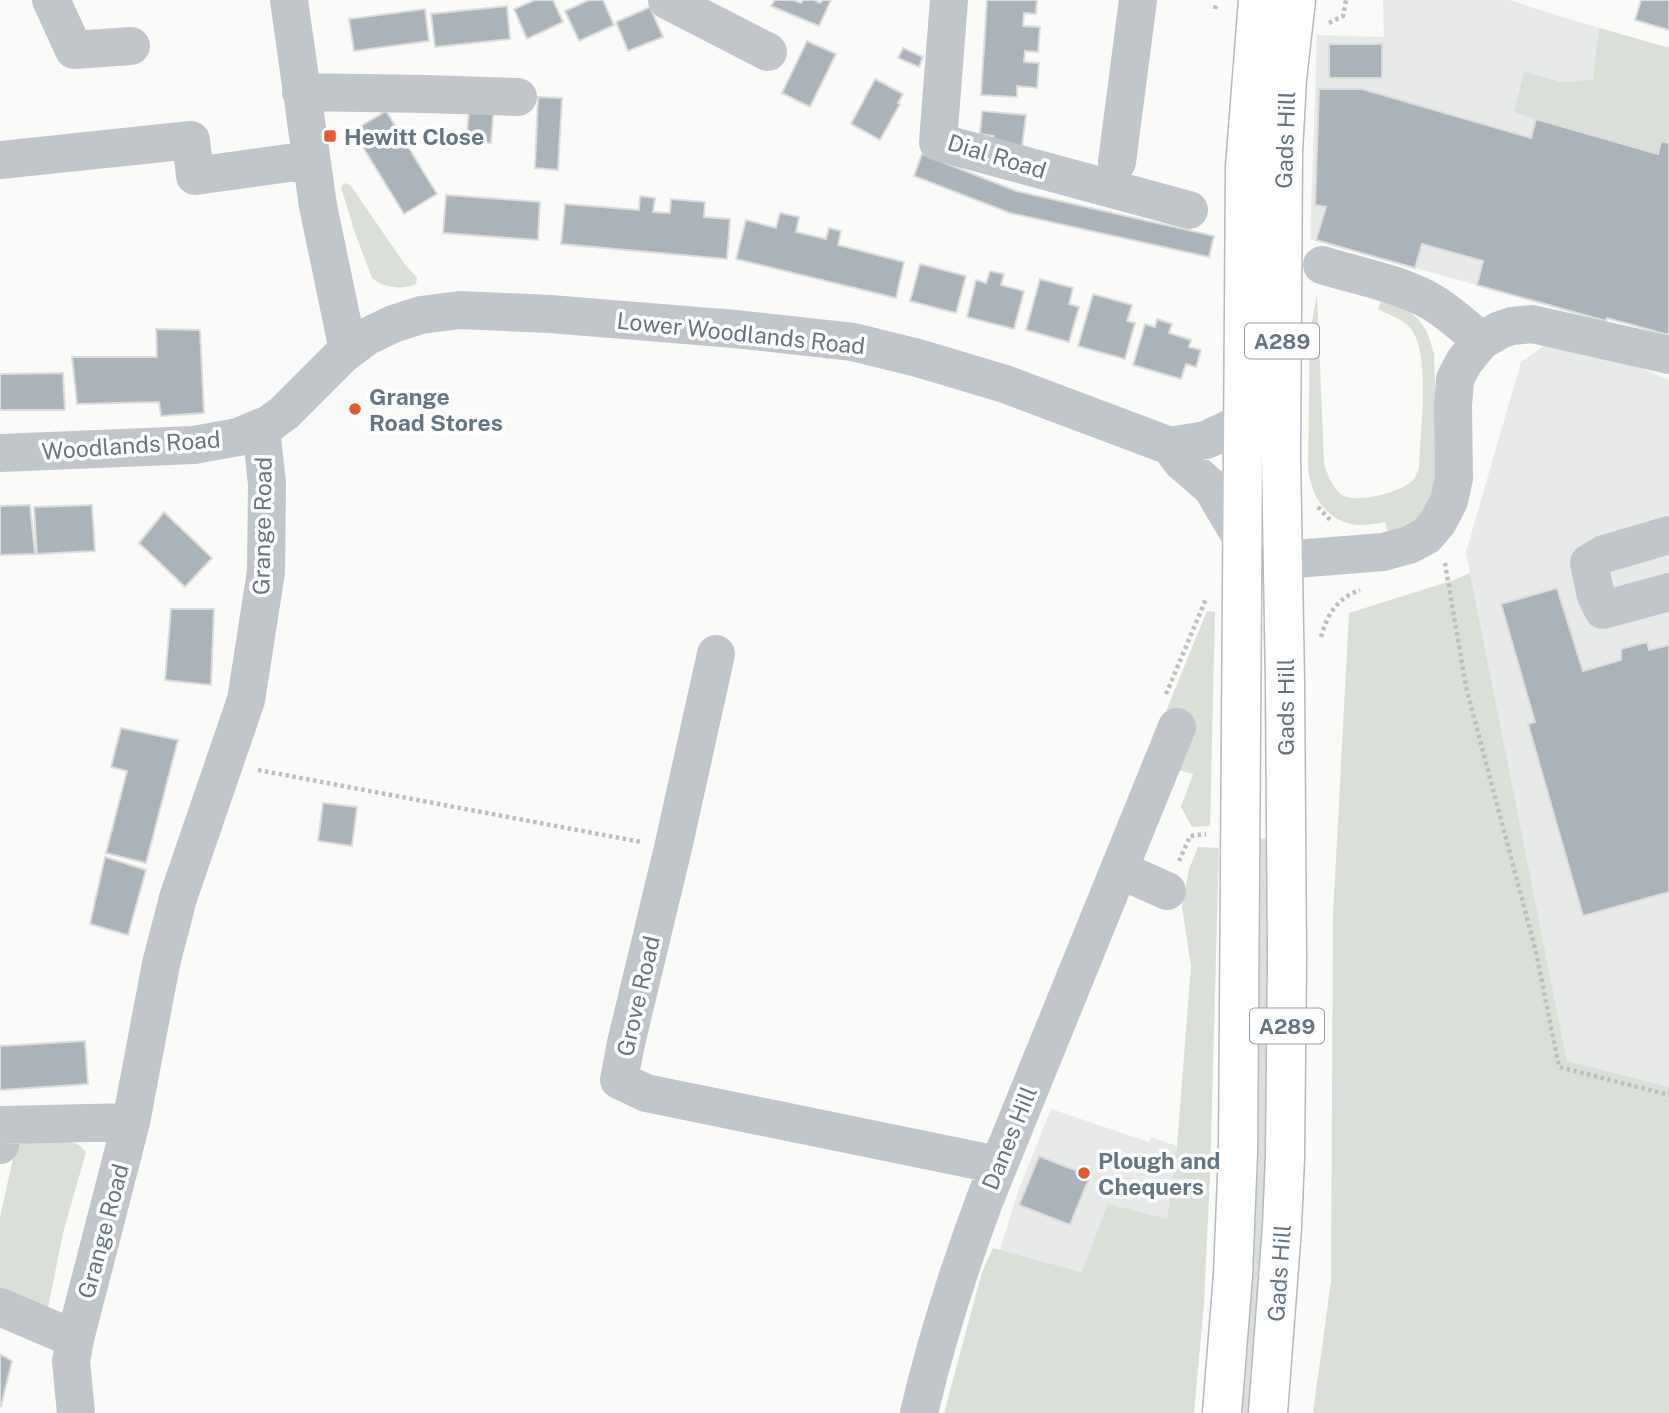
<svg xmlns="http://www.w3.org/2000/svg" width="1669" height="1413" font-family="'Public Sans',sans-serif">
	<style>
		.built { fill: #e8e9e9 }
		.green { fill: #dadfd7 }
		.building { fill: #aab3b9; stroke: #dcdcda; stroke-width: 2 }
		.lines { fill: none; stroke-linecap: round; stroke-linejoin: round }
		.major-casing { stroke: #b5babe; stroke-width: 41 }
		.path { stroke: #bbbfc2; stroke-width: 4.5; stroke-dasharray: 3.5 3.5; stroke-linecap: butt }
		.minor { stroke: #c1c6ca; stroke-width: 38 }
		.major { stroke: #fff; stroke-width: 38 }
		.poi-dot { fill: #e15b30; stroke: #fff; stroke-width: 2.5 }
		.labels { text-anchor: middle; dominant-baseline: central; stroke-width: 7; stroke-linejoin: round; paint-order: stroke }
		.shield { fill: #fff; stroke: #939ea8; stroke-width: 2 }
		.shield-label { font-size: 21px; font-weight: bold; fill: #657582 }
		.poi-label { font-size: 23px; font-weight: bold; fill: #657582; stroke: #fff; text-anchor: start }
		.street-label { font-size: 23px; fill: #657582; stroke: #fff }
	</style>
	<rect width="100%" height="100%" fill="#fafaf8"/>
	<path class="built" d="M1383,0H1510L1549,13L1669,48V335L1607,318L1606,321L1310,239L1317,35L1384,37Z
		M1547,344L1641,368L1669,380V1087L1567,1062L1466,552L1521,362Z
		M1051,1109L1149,1142L1151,1137L1177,1146L1167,1219L1083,1272L1000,1250L1017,1194Z"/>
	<path class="green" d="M1599,28L1669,48V143L1658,154L1514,112L1524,72L1561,82L1593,80Z
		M345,183L351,186L404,263L417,278L416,284C403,290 383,288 372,278L354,230L341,187Z
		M1317,294L1324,463C1327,474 1334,491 1344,496C1360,503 1403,492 1414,479C1416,476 1417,472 1419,469C1420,436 1431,353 1411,329C1403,319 1389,315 1378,309L1382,298C1414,313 1425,317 1434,354L1438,478L1431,501L1415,522L1389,535L1385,522C1374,524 1358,527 1347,523C1322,515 1310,491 1308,467L1310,332Z
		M1470,573L1567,1061L1669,1087V1413H1313L1331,1281L1333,916L1349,613L1454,580Z
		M1207,611L1215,612L1210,826L1192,827L1181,807L1193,774L1175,769L1164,716Z
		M1269,838L1268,1066L1264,1226L1250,1413H1239L1258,839Z
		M1198,847L1219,848L1210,1175L1204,1303L1194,1413H944L982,1272L993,1248L1082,1272L1108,1204L1167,1219L1177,1146L1191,966L1182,907L1189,869Z
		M59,1137L79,1145L86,1152L63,1233L47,1313L0,1296V1217L15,1149L25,1139Z"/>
	<path class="building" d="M535,0H553L563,22L527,39L514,9Z
		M589,0H603L614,25L579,41L565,11Z
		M775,0H793L801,3L803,0H814L820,3L823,0H831L819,26L771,6Z
		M987,0H1037L1036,14L1024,13L1023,26L1040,27L1038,52L1025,51L1024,62L1039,63L1037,88L1017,86V97L981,95Z
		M1641,0H1669V30L1635,20Z
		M507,6L510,39L435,47L431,14Z
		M650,7L663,37L628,51L616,22Z
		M425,9L429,41L354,51L349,19Z
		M807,41L836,54L810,107L782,93Z
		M1329,44H1382V78H1329Z
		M903,48L923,57L919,67L898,58Z
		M875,79L903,94L898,103L900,104L880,140L851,124Z
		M1319,89H1362L1531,138L1536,119L1658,154L1661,141L1669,143V335L1607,318L1606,321L1477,285L1483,261L1422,244L1415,268L1316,240L1326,207L1315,205Z
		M538,97L562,98L558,170L535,168Z
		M470,103L494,105L491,143L466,141Z
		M386,111L437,194L404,214L353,131Z
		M982,111L1026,115L1022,147L993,144L994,136L980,134Z
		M922,154L1016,191L1214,236L1209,257L1010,213L914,176Z
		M446,195L540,202L538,240L443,233Z
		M640,196L655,198L653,212L670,213L671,199L705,202L704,217L730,219L727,259L561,244L565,204L639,210Z
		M780,213L799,217L796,232L826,239L829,228L841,231L838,245L904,262L896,298L736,259L746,220L776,228Z
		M920,264L966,276L956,313L910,301Z
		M990,271L1004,274L1001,285L1024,291L1014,329L967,317L976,280L986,283Z
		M1040,279L1073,288L1069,304L1079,307L1069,342L1026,330Z
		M1093,294L1132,305L1127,321L1135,323L1125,359L1078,346Z
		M1157,319L1172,324L1169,333L1191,340L1189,347L1201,350L1196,367L1186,364L1181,379L1133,365L1145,324L1155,327Z
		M156,329L200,330L204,413L161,416L159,402L77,404L72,357H157Z
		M63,373L65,410H0V374Z
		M30,505L35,554L0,555V506Z
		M92,505L95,551L37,554L34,507Z
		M164,512L212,558L185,587L139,543Z
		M1557,588L1583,671L1621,660V649L1647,642L1649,650L1669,645V892L1583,916L1528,724L1535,722L1501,604Z
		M171,609H214L211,685L165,680Z
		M121,728L178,740L146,863L106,853L127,771L111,767Z
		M323,803L357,807L352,846L318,841Z
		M105,857L146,870L128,935L90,924Z
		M85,1041L88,1084L0,1090V1046Z
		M1039,1156L1090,1176L1070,1225L1019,1205Z
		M0,1354L12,1361L1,1406L0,1405Z"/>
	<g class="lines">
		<defs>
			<path id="major" d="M1222,1413L1233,1275L1238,1152L1245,167L1258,0
				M1268,1413L1282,1227L1285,1157L1287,959L1285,682L1281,456L1283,152L1287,79L1296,0"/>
		</defs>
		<use href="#major" class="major-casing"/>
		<path class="path" d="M1215,9L1216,5
			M1329,23L1343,16L1346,0
			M1318,507L1331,521
			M1445,563L1466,687L1536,952L1559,1067L1669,1095
			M1321,637C1327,615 1337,598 1360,590
			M1166,694L1206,599
			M258,770L641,842
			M1179,861L1190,836L1206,834"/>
		<path class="minor" d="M51,0L74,50L131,46
			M289,0L318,206L348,350
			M667,0L768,52
			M949,0L938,142L1189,210
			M301,92L426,94L518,97
			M0,160L191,140L195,176L310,160
			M1117,162L1138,0
			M1322,265C1357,276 1398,283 1430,301C1448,311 1465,327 1481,341
			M1170,446L1182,462L1212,488L1244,542
			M0,453L194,445L238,437L269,424L284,413L342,355L366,337L393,324L421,315L460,310L550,314L735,329L853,342L918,358L1005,384L1170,446L1206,440L1244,422
			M1669,535L1604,554L1589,563L1596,596L1603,610L1669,592
			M1283,560L1383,552L1409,545L1426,536L1438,522L1449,501L1454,478L1453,406L1455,379L1464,362L1481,341L1500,330L1512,326L1532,324L1669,355
			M716,654L673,848L626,1043L619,1080L646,1093L998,1165
			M1120,870L1167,891
			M0,1145L3,1125L131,1122
			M0,1307L75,1339
			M76,1413L71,1361L75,1339L131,1122L161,964L178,898L246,700L266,572L267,484L261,428
			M919,1413C936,1340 959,1269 985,1199L1177,727"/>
		<use href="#major" class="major"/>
	</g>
	<g class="poi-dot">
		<rect x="323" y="129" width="14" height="14" rx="3.5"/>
		<circle cx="355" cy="409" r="7"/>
		<circle cx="1084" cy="1173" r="7"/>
	</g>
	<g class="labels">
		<g class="shield">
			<rect x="1245" y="323.5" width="74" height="35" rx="5"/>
			<rect x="1250" y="1008.5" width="74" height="35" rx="5"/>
		</g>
		<g class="shield-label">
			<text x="1282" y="341">A289</text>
			<text x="1287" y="1026">A289</text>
		</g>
		<g class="poi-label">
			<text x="344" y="136">Hewitt Close</text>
			<text x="369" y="396">Grange<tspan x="369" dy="26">Road Stores</tspan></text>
			<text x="1098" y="1160">Plough and<tspan x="1098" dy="26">Chequers</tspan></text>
		</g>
		<g class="street-label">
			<text transform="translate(1285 140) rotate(-88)">Gads Hill</text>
			<text transform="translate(997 156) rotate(17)">Dial Road</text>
			<text transform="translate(741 333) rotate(6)">Lower Woodlands Road</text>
			<text transform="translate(131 445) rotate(-4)">Woodlands Road</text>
			<text transform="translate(262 526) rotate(-89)">Grange Road</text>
			<text transform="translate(1285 707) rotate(-90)">Gads Hill</text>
			<text transform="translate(638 996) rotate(-77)">Grove Road</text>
			<text transform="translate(1009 1138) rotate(-68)">Danes Hill</text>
			<text transform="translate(103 1231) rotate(-75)">Grange Road</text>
			<text transform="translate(1279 1273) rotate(-86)">Gads Hill</text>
		</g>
	</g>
</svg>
